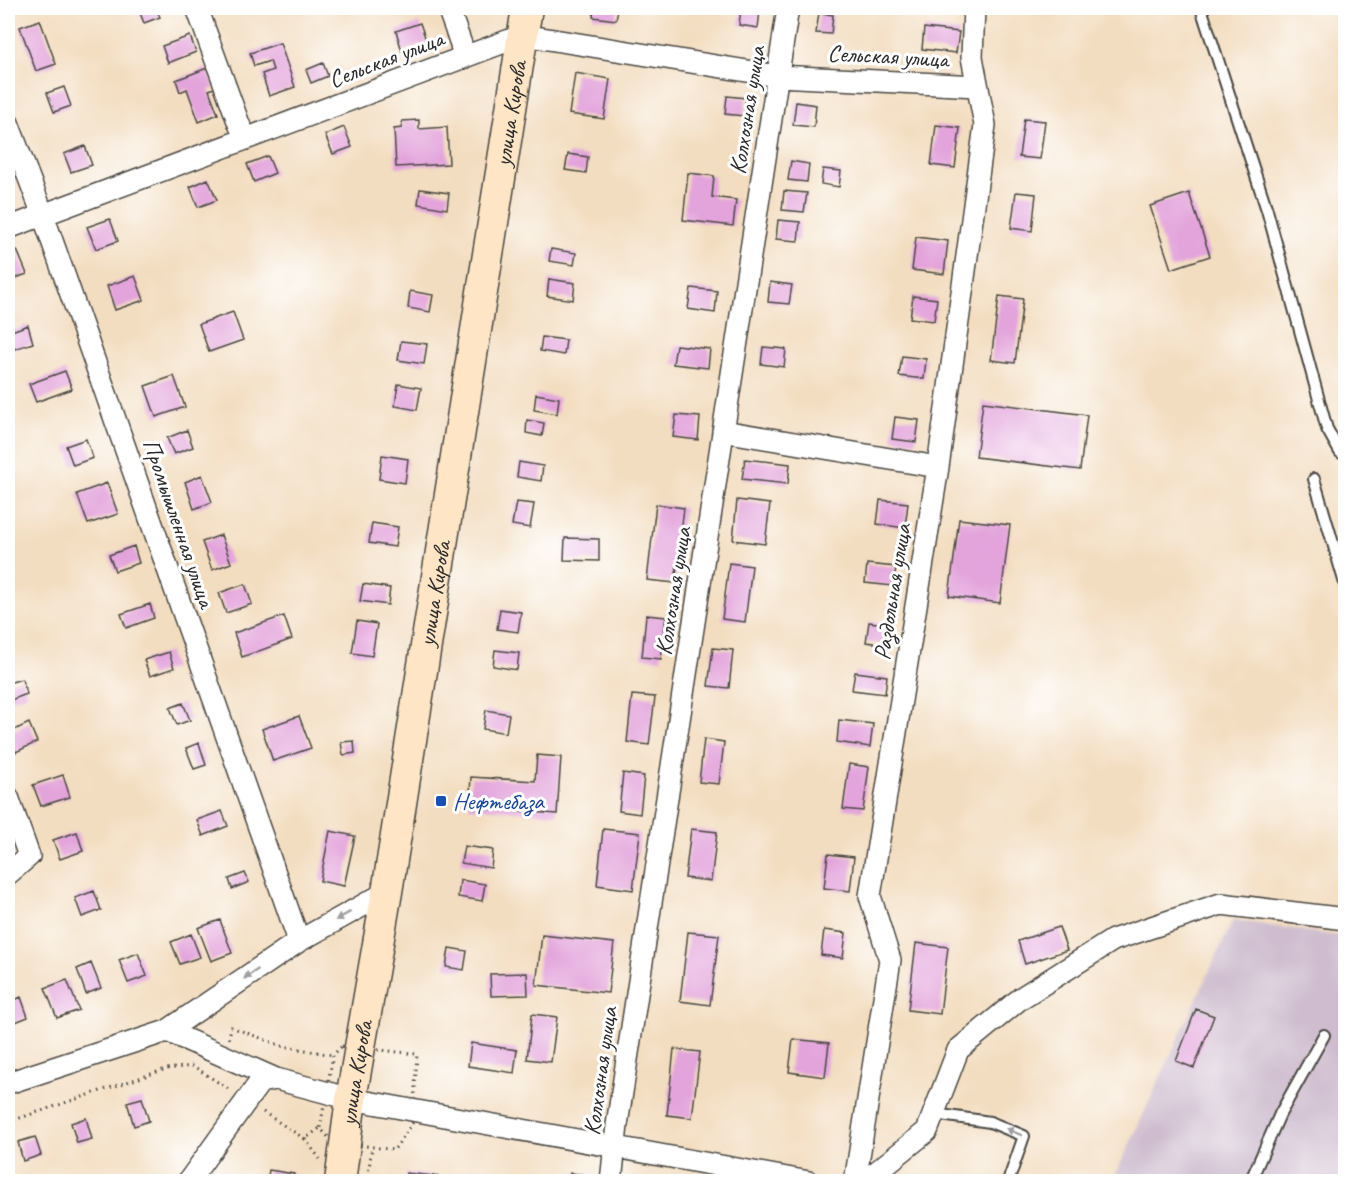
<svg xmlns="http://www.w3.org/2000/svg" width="1353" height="1189" font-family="Caveat,sans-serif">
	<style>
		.industrial { fill: #cfbdcf }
		.building { fill: #e3a4db }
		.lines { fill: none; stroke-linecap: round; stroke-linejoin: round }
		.lane-casing { stroke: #494641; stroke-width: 14 }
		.street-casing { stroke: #494641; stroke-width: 24 }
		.secondary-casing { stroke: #494641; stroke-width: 33 }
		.path { stroke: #494641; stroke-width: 3; stroke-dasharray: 1.5 4.5; stroke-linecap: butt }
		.lane { stroke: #fff; stroke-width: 10 }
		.street { stroke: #fff; stroke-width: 21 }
		.secondary { stroke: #fde5c5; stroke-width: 30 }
		.oneway { fill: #a0a0a0 }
		.transit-dot { fill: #1a4fb4; stroke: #fff; stroke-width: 2 }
		.labels { text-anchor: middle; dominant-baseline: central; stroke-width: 6; stroke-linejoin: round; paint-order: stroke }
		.street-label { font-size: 24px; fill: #2b2b2b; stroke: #fff }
		.transit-label { font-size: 24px; fill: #164399; stroke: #fff; text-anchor: start }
	</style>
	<rect width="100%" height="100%" fill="#fff"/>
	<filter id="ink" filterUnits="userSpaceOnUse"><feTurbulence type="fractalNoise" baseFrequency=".0167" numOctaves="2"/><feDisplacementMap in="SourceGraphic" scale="12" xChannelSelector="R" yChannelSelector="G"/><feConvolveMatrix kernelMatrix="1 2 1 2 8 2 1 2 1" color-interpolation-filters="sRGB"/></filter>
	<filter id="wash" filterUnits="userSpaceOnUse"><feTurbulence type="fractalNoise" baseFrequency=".008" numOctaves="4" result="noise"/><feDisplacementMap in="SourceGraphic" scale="24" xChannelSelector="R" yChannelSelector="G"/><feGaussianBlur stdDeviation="1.35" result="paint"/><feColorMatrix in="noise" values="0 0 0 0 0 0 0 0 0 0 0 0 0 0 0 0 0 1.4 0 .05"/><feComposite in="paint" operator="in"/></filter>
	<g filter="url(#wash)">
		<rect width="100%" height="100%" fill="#f3ddc0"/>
		<path class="industrial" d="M1233,920L1345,937V1181L1112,1182Z"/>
		<g id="blocks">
			<path class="building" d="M138,8H171L158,13L160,17L144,23Z
				M594,8H618L616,20L593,17Z
				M741,9L760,11L758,28L739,25Z
				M819,13L833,15L831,34L816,33Z
				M40,20L56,64L36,71L20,27Z
				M420,23L427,43L402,51L396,31Z
				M924,28L959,32L956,53L922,49Z
				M190,36L196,52L168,63L162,46Z
				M280,43L295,87L269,96L262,74L273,70L270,61L254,66L250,53Z
				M323,63L328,76L311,83L306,70Z
				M207,68L215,88L209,90L218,114L199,122L187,89L180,92L176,80Z
				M575,73L610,79L604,119L569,114Z
				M64,87L71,106L54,112L47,93Z
				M727,96L746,98L744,116L725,114Z
				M796,102L816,105L814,127L793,125Z
				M1024,119L1045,121L1040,159L1019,157Z
				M419,120V129L447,127L449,164L396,167L394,129L402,128V121Z
				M936,125L960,128L955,168L931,165Z
				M344,127L352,147L333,154L325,135Z
				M85,146L92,165L71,172L64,154Z
				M568,154L588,157L586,173L565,170Z
				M268,156L275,173L254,182L247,164Z
				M791,161L809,164L807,182L788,180Z
				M823,169L841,171L839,187L821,184Z
				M688,173L714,176L712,197L736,200L733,226L683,220Z
				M208,179L217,200L198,207L190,187Z
				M420,189L449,193L447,209L418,204Z
				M784,191L807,193L804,212L782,210Z
				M1016,192L1036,194L1032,231L1011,228Z
				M1189,193L1210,256L1171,269L1150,206Z
				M110,219L118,241L96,249L87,227Z
				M778,220L800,222L798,241L776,239Z
				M916,237L948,241L944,274L912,270Z
				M551,249L576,253L574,265L549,261Z
				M17,250L27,274L8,281V253Z
				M135,276L144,300L115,310L107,286Z
				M549,279L575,283L573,300L547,296Z
				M770,282L792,285L789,304L768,302Z
				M691,288L717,291L715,313L688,309Z
				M410,291L433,295L430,312L408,308Z
				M913,296L937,299L934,321L910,318Z
				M999,296L1023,299L1015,363L991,360Z
				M233,312L243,340L209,352L199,324Z
				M28,325L33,343L14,349L9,332Z
				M542,337L566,340L564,355L540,351Z
				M401,341L427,344L424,364L398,360Z
				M676,345L710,349L708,368L673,364Z
				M763,347L786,349L784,367L761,364Z
				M902,356L926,359L924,379L899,376Z
				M65,371L72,389L36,402L29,384Z
				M174,376L185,407L156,417L145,386Z
				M398,384L421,388L417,410L395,406Z
				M536,394L559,398L557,414L534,410Z
				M983,402L1087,415L1080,470L976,457Z
				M676,415L700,417L698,440L673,437Z
				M895,417L919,420L916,442L892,439Z
				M527,420L544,423L542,436L526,433Z
				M187,430L193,447L174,454L167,438Z
				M86,439L93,458L73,465L66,446Z
				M382,455L408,459L405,483L379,479Z
				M745,459L790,464L788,484L742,479Z
				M519,462L543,466L541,481L517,477Z
				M202,475L212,502L194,509L185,482Z
				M107,483L118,514L88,524L77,494Z
				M737,500L770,504L765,544L733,540Z
				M880,500L908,503L905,528L877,524Z
				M516,502L534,504L530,528L512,525Z
				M656,504L684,508L675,583L647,580Z
				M959,519L1010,525L1000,603L949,596Z
				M372,523L398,527L395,547L369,543Z
				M221,535L231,563L212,570L202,542Z
				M565,538L599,539V561L564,560Z
				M134,546L139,563L115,571L109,555Z
				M729,563L752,566L745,622L722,619Z
				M867,564L896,567L893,586L865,583Z
				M245,584L252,604L226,613L219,593Z
				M363,584L390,588L388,605L360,601Z
				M150,604L154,618L126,628L121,614Z
				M500,609L521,612L518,632L497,629Z
				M646,615L666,617L661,659L642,657Z
				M284,616L292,639L242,657L234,633Z
				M357,621L377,624L372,656L352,653Z
				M869,622L891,625L889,645L866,642Z
				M713,648L733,650L729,688L708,686Z
				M495,650L519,653L517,670L493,666Z
				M169,652L174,668L150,676L144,660Z
				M855,672L887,676L885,694L852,690Z
				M22,679L27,694L8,701V683Z
				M632,695L655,697L649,745L627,742Z
				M183,703L190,720L177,725L170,708Z
				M486,710L509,714L506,733L483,729Z
				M299,716L311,748L273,761L262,729Z
				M839,720L873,724L870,747L837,742Z
				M29,723L37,742L16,752L8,733Z
				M704,739L724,742L719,784L699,782Z
				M354,741L355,753L343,755L341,742Z
				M199,743L206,765L194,769L186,748Z
				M537,755L561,757L557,814L469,807L471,777L535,781Z
				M849,764L869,767L863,811L843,809Z
				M623,773L644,776L640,814L619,811Z
				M63,775L70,797L41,806L33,785Z
				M222,811L228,826L203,836L197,820Z
				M603,829L640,833L633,890L597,885Z
				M691,829L717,832L711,881L685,878Z
				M330,831L355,836L344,886L320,881Z
				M77,832L83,851L60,859L53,840Z
				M464,846L493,850L491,868L461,863Z
				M828,854L854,857L850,891L824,888Z
				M245,873L249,882L232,889L229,879Z
				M460,880L485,884L482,901L458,897Z
				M94,891L101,910L82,917L75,898Z
				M220,920L232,953L211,961L198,928Z
				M1059,927L1067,950L1025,964L1018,941Z
				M824,930L846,933L843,958L821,955Z
				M688,932L719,935L710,1005L680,1001Z
				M191,934L200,957L180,964L171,942Z
				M542,935L614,943L608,993L536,985Z
				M916,943L948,947L940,1014L908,1010Z
				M449,948L467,951L464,970L446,967Z
				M138,953L147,976L128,983L119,960Z
				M91,963L101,988L86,994L77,969Z
				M527,973L528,995L491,996L490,974Z
				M67,980L79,1010L57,1018L45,988Z
				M21,997L28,1017L8,1025V1003Z
				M1196,1009L1214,1016L1194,1068L1176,1061Z
				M532,1014L557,1017L551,1062L527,1059Z
				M793,1039L829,1043L825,1077L789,1072Z
				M471,1043L517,1050L514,1073L468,1066Z
				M674,1049L700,1052L692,1118L667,1115Z
				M142,1098L149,1121L134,1126L127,1102Z
				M86,1118L92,1139L77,1143L71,1123Z
				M35,1137L41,1155L23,1161L18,1142Z
				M269,1170L294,1174L293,1182H267Z
				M406,1173L442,1177V1182H405Z
				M570,1173L587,1175V1182H569Z"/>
		</g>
	</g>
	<g filter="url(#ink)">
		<use href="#blocks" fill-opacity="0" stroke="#494641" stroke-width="1.5"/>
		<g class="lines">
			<defs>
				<path id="lane" d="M1201,8L1267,210L1327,429L1340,452L1346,456
					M1314,479L1346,587
					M934,1114L990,1122L1024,1136L1008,1182
					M1250,1182L1280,1114L1324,1035"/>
				<path id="street" d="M197,8L239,124L246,139
					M448,8L461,44L463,58
					M8,123L43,215L299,941
					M8,228L523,35L778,76L977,86
					M723,431L938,467
					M8,797L29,856L8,874
					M167,1031L299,941L387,892
					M8,1083L167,1031L276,1079L351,1099L809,1182
					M188,1182L260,1082L276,1079
					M611,1182L617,1125L788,8
					M855,1182L890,960L870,896L938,467L985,125L972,57L974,8
					M864,1182L927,1131L958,1050L1021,998L1113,940L1221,904L1346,919"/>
				<g id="secondary">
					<path id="s1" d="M340,1182L351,1099L387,892L527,8"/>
				</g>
			</defs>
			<use href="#lane" class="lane-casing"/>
			<use href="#street" class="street-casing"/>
			<use href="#secondary" class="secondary-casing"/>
			<path class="path" d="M229,1039L231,1027L282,1046L333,1055
				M342,1046L417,1054L413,1122L394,1150L332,1141L320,1128L333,1055Z
				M263,1112L305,1139L320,1128
				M8,1122L166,1069L193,1066L230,1090
				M305,1139L320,1159
				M367,1182L372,1147"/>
			<use href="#lane" class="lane"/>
			<use href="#street" class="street"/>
			<use href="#secondary" class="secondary"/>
		</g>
		<defs><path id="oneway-solid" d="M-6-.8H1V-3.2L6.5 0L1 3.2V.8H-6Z" transform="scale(1.5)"/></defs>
		<g class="oneway">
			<use href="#oneway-solid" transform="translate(343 916) rotate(151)"/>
			<use href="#oneway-solid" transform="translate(251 974) rotate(146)"/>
			<use href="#oneway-solid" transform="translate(1014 1132) rotate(-157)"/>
		</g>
	</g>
	<rect class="transit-dot" x="435" y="795" width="12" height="12" rx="3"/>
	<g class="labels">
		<g class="street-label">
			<text transform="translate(888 56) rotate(3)">Сельская улица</text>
			<text transform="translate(386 59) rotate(-21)">Сельская улица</text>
			<text transform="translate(747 110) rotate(-81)">Колхозная улица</text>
			<text stroke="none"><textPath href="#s1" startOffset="1082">улица Кирова</textPath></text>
			<text transform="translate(179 523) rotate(71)">Промышленная улица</text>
			<text transform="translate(673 591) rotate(-81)">Колхозная улица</text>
			<text transform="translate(892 592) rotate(-81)">Раздольная улица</text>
			<text stroke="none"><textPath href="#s1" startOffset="596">улица Кирова</textPath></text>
			<text transform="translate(600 1071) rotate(-82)">Колхозная улица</text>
			<text stroke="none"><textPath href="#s1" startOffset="110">улица Кирова</textPath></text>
		</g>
		<g class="transit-label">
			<text x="453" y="801">Нефтебаза</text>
		</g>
	</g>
	<rect width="1353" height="1189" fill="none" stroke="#fff" stroke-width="30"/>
</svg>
